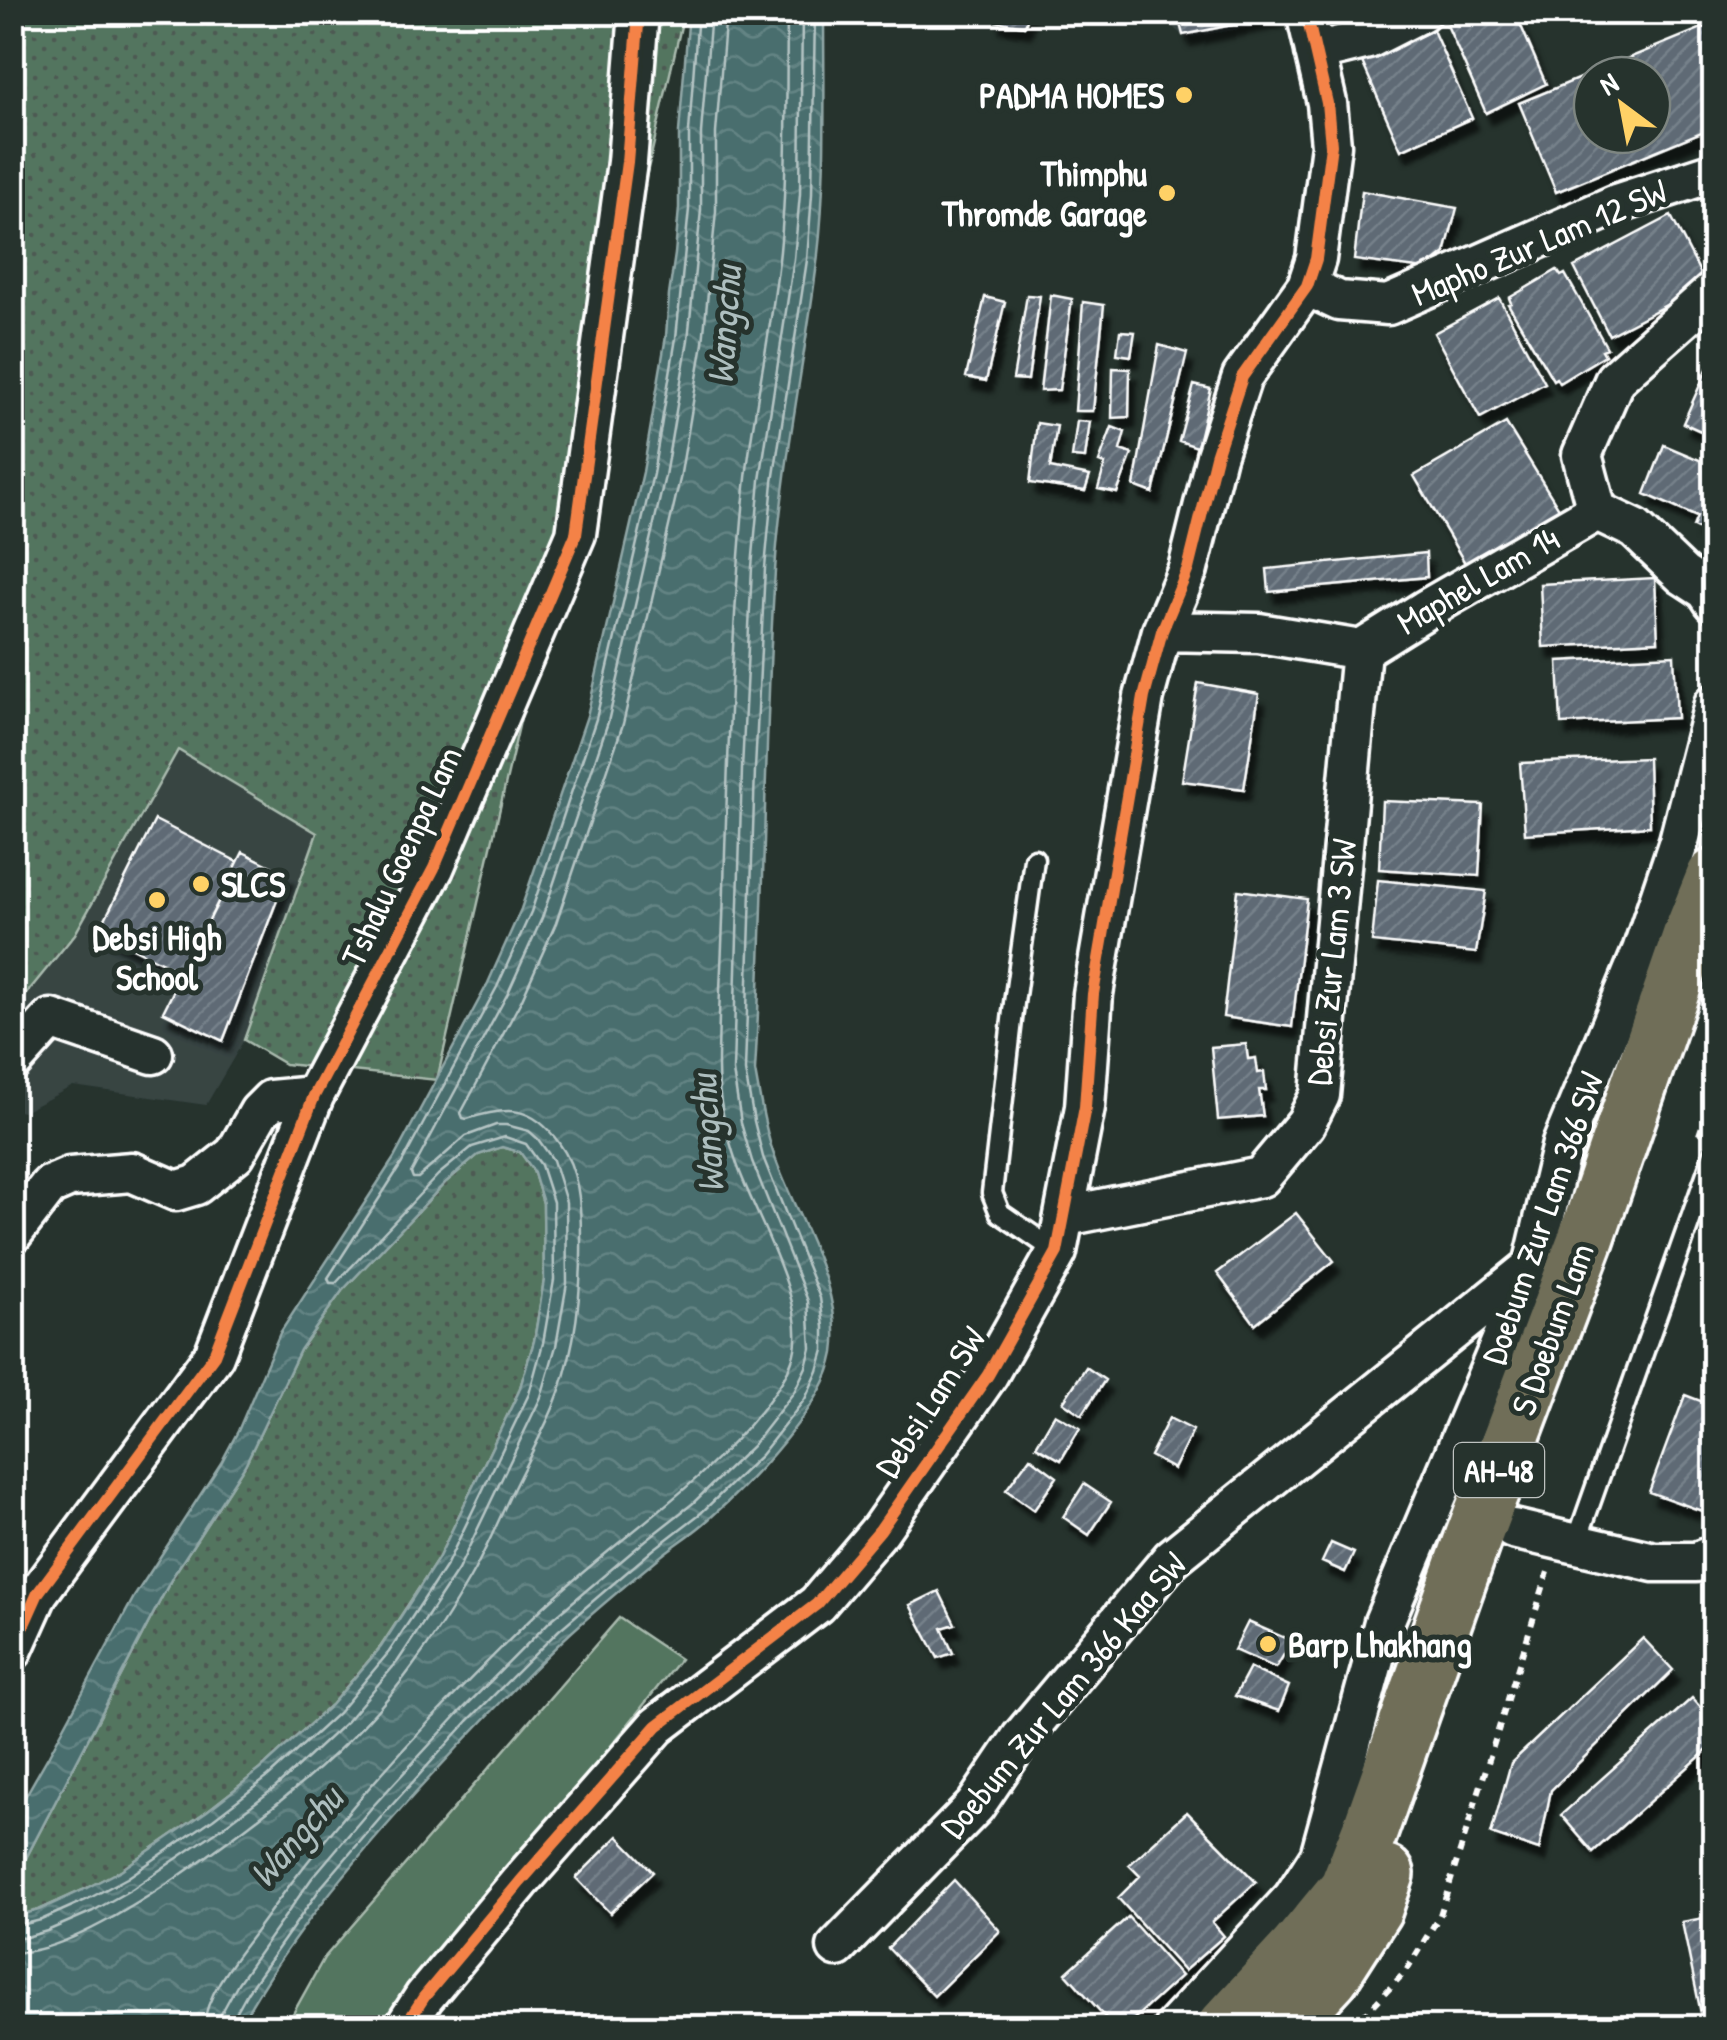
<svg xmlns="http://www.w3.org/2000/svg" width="1727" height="2040" font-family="'Patrick Hand',sans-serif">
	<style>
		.built { fill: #374443 }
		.grass { fill: url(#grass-dots); stroke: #a9baae; stroke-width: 2.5 }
		.garden { fill: #53745e; stroke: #a9baae; stroke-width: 2.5 }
		.water { fill: url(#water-waves); stroke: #92a8a8; stroke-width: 2.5 }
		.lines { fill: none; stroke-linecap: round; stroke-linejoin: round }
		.shore { stroke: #b6c5c5; stroke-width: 2.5 }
		.building { fill: url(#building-hatch); stroke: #fff; stroke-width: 2.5; fill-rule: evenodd; filter: url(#shadow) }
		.lane-casing { stroke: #fff; stroke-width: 25 }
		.street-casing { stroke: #fff; stroke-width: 45 }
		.highway-casing { stroke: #fff; stroke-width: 62 }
		.path { stroke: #fff; stroke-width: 6; stroke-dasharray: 8 8; stroke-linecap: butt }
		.lane { stroke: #26332d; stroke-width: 18 }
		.street { stroke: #26332d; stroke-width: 38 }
		.highway { stroke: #706e59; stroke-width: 55 }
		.cycleway-casing { stroke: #26332d; stroke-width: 19 }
		.cycleway { stroke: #f48246; stroke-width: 12 }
		.poi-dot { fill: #ffd166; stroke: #26332d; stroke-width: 4 }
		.labels { text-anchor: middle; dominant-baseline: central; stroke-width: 10; stroke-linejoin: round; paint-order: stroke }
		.shield { fill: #26332d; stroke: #bec2c0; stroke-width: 2.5 }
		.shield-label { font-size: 32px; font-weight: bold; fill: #fff }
		.poi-label { font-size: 35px; font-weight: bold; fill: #fff; stroke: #26332d; text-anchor: end }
		.street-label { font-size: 35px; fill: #fff; stroke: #26332d }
		.water-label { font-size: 38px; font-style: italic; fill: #adbebe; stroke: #26332d }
	</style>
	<defs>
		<pattern id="grass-dots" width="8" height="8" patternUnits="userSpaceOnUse" patternTransform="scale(2.5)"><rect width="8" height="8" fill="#53745e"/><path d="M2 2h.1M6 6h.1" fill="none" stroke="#4e5a52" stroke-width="1.8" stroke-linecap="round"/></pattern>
		<pattern id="water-waves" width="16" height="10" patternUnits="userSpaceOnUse" patternTransform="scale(2.5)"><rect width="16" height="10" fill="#496e6e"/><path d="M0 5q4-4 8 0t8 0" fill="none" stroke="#648484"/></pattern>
		<pattern id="building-hatch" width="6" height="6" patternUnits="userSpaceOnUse" patternTransform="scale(2.5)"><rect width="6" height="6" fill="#5e6b75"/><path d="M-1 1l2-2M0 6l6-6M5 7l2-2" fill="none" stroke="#76818a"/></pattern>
		<filter id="shadow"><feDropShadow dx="6" dy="11" stdDeviation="2.5" flood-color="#0009"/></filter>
	</defs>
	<rect width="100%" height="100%" fill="#26332d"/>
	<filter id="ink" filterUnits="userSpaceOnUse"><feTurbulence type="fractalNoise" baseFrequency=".01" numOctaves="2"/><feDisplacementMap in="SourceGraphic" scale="20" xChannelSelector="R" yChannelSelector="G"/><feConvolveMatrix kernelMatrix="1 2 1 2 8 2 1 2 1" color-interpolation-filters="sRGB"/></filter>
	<g filter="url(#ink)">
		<path class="built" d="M1157,13H1290L1278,23L1185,38Z
			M177,750L317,833L244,1040L206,1105L73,1086L23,1112L13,1110L12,1010L75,934Z"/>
		<path class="grass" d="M13,13H684L437,1080L285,1064L244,1040L317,833L178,750L75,934L13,1010Z
			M502,1147L520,1152L533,1170L543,1203L544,1280L534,1341L519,1391L438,1559L381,1646L331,1705L261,1769L207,1811L121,1870L83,1890L39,1910L20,1915L13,1912L12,1896L24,1862L173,1576L245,1465L300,1350L342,1291L446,1182L478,1155Z"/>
		<path class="garden" d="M619,1618L680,1659L388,2027L285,2028L324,1958Z"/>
		<path class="water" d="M689,13H824C824,96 827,180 817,263C804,365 782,467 775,571C764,737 765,904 755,1071C760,1098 764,1126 773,1152C793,1213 844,1286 834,1353C829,1380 813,1404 796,1426C770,1460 741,1491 709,1519C694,1533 676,1544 661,1556C628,1583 594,1611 563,1640C514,1687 467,1737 421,1787C354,1861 287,1939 239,2027H13V1911L20,1915L39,1910L83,1890L121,1870L207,1811L261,1769L331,1705L381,1647L438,1559L519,1391L534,1341L544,1280L543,1203L533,1170L520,1152L502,1147L478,1155L446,1182L342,1291L300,1350L245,1465L173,1576L24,1862L13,1896V1818L49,1755L134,1597L221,1463L238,1431L280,1333L394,1158L488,983L521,909L587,716L643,472L666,336L669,295L675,254L679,208V132Z"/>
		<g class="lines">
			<path class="shore" d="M12,1923L21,1925L41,1920L88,1899L127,1878L213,1819L268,1777L338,1713L389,1652L447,1564L529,1394L543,1343L554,1280L553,1202L541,1165L526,1144L505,1137L472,1147L438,1175L336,1283H330L328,1278L402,1163L497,987L531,912L596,719L653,474L676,338L689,209V132L698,12
				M12,1936L23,1938L47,1931L93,1911L132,1889L220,1829L276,1787L347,1721L398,1661L458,1570L541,1397L556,1346L567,1283L566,1202L553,1160L538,1139L529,1131L506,1125H496L466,1136L418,1178H413L411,1173L508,993L542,918L608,722L665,476L688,340L701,210V133L711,12
				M12,1952C58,1956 139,1903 176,1878C262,1818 350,1753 412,1667C433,1639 453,1608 470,1578C485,1552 497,1524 510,1496C524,1467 540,1438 553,1408C575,1355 582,1293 581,1237C581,1204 579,1170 559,1143C532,1105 508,1106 467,1119L463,1118L461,1113L522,999L556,923L623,724L680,479L703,343L716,211V133L726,12
				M203,2028C207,1988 242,1951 264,1920C343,1809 438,1709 536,1614C610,1543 699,1490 763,1408C774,1393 786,1379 792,1360C812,1308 756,1218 738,1167C727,1136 718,1099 718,1067C718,1006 723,945 724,885C728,752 732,619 745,487C753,408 772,330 780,251C788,172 786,92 787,12
				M218,2028L221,2014L238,1983L312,1878L373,1806L459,1713L550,1621L646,1540L692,1504L752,1446L794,1392L806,1367L811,1348L808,1301L752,1161L741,1123L733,1071L742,769L752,567L760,480L794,259L800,194L802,12
				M231,2028L232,2020L248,1991L322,1886L383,1815L468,1721L559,1630L654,1549L701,1513L761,1455L805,1399L818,1371L824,1350V1327L820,1298L763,1157L754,1121L745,1071L755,770L765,568L773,482L807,260L812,194L815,12"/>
		</g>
		<path class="building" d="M995,12H1029L1025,26L994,21Z
			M1177,12H1279L1280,15L1183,35Z
			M1473,12H1515L1546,84L1486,113L1447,25Z
			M1693,12H1714V17L1696,22Z
			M1714,23V127L1556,192L1519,103ZM1592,75H1652V135H1592Z
			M1433,30L1472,118L1401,150L1362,62Z
			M1362,191L1457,208L1445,253L1425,269L1354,260Z
			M1671,216L1706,284L1609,335L1574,267Z
			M1557,270L1561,276L1565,274L1607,348L1602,350L1605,355L1559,383L1556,378L1553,380L1508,304L1511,303L1509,298Z
			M1027,295L1040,296L1028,380L1013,379Z
			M1051,295L1072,299L1059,390L1040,391Z
			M985,297L1005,302L986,381L966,377Z
			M1499,298L1545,383L1480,418L1434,333Z
			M1083,302L1104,305L1093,411H1075Z
			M1120,331L1135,332L1131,356L1117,354Z
			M1159,345L1187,353L1153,493L1134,486Z
			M1713,356L1714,357V437L1683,423Z
			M1113,368L1130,369L1129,417L1112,418Z
			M1194,385L1211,389L1197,447L1179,441Z
			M1077,421L1090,422L1085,458L1072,457Z
			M1037,423L1057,426L1050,468L1090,476L1085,491L1030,483Z
			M1506,423L1561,512L1469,570L1414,476Z
			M1112,427L1125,432L1120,450L1132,454L1117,493L1098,489L1105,464L1099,462Z
			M1664,445L1714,466V537L1693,527L1697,517L1645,494Z
			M1426,553L1427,577L1269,592L1267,569Z
			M1655,578L1658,641L1543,647L1540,584Z
			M1674,655L1677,718L1561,724L1558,661Z
			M1198,683L1259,694L1244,789L1182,781Z
			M1648,758L1650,826L1525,834L1520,763Z
			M1382,801L1483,805L1479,876L1379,869Z
			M155,820L238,862L183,973L99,931Z
			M243,852L287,874L223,1041L163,1012Z
			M1378,880L1486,891L1476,953L1372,942Z
			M1238,890L1307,899L1292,1027L1223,1017Z
			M1246,1044L1248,1059L1256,1058L1258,1073L1264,1072L1266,1090H1259L1263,1116L1218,1120L1211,1047Z
			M1296,1213L1334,1261L1255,1324L1217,1273Z
			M1086,1367L1105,1380L1082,1415L1063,1402Z
			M1685,1395L1714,1406L1713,1515L1649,1492Z
			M1055,1414L1080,1428L1061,1460L1036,1446Z
			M1169,1418L1193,1430L1174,1469L1150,1456Z
			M1030,1457L1057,1477L1034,1510L1006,1490Z
			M1084,1484L1111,1502L1089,1535L1063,1517Z
			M1331,1543L1354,1553L1345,1572L1322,1562Z
			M939,1591L955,1624L942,1628L953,1653L938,1658L910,1605Z
			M1248,1622L1292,1641L1276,1668L1234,1650Z
			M1643,1638L1673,1670L1551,1790L1539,1850L1491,1834L1511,1763Z
			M1250,1668L1289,1686L1279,1711L1235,1696Z
			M1692,1698L1714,1722V1744L1593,1852L1561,1815Z
			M1187,1812L1256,1882L1212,1922L1224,1936L1184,1971L1118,1898L1140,1876L1129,1865Z
			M618,1836L653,1872L610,1913L576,1878Z
			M954,1880L1000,1931L934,1996L888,1948Z
			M1714,1916V2028H1704L1682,1922Z
			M1128,1917L1181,1976L1124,2028H1115L1066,1973Z"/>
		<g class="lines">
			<defs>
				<path id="lane" d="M1034,859L1014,1003L992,1193L1000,1213L1057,1252
					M1576,1543L1714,1153"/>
				<path id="street" d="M1315,52L1368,39L1421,12
					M1307,286L1339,301L1388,305L1619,203L1714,172
					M1597,511L1582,455L1615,379L1714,291
					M1597,511L1635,529L1683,575L1706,590L1714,602
					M1162,631L1259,633L1361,650
					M1361,650L1425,610L1597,511
					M12,1062L51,1019L153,1054
					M1066,1216L1261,1177L1306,1123L1320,1095L1361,650
					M12,1234L49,1186L70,1177L132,1172L176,1191L196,1185L235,1154L259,1112L271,1100L314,1096
					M1513,1529L1654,1562H1696L1714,1555
					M12,1651L38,1593L214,1355L314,1096L434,868L576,534L627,162L639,12
					M837,1947L975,1806L1021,1738L1172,1558L1528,1270
					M404,2028L424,1997L520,1882L657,1726L817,1604L880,1530L988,1375L1057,1252L1085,1107L1093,994L1144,697L1162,631L1188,569L1216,456L1242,377L1307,286L1316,259L1331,145L1327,103L1306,12
					M1173,2028L1293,1898L1320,1856L1384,1622L1533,1266L1562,1144L1642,951L1679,841L1714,704"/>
				<path id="highway" d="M1224,2028L1297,1949L1347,1888L1370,1830L1473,1538L1586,1239L1691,934L1714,877
					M1283,2028L1331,1976L1374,1909L1386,1874"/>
			</defs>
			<use href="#lane" class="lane-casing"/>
			<use href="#street" class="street-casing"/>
			<use href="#highway" class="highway-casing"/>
			<path class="path" d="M1699,1135L1714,1090
				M1352,2028L1406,1971L1440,1915L1548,1572"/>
			<use href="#lane" class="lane"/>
			<use href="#street" class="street"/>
			<use href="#highway" class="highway"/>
			<defs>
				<path id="cycleway" d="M12,1651L38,1593L214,1355L314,1096L434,868L576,534L627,162L639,12
					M404,2028L424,1997L520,1882L657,1726L817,1604L880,1530L988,1375L1057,1252L1085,1107L1093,994L1144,697L1162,631L1188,569L1216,456L1242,377L1307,286L1316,259L1331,145L1327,103L1306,12"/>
			</defs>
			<use href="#cycleway" class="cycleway-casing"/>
			<use href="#cycleway" class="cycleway"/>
		</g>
	</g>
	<g class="poi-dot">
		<circle cx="1184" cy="95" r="10"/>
		<circle cx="1167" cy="193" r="10"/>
		<circle cx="201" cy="884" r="10"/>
		<circle cx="157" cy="900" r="10"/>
		<circle cx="1268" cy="1644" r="10"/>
	</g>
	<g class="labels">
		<rect class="shield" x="1454" y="1443" width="90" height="54" rx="8"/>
		<g class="shield-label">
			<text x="1499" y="1470">AH-48</text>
		</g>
		<g class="poi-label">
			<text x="1164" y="95">PADMA HOMES</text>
			<text x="1147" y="173">Thimphu<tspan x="1147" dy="40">Thromde Garage</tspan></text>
			<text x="221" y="884" text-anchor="start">SLCS</text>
			<text x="157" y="937" text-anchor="middle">Debsi High<tspan x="157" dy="40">School</tspan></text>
			<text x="1288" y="1644" text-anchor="start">Barp Lhakhang</text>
		</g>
		<g class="street-label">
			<text transform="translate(1539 242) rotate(-23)">Mapho Zur Lam 12 SW</text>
			<text transform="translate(1478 580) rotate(-30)">Maphel Lam 14</text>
			<text transform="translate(401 856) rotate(-65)">Tshalu Goenpa Lam</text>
			<text transform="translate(1331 962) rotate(-84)">Debsi Zur Lam 3 SW</text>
			<text transform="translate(1542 1218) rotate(-71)">Doebum Zur Lam 366 SW</text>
			<text transform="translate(1552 1329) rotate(-70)">S Doebum Lam</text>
			<text transform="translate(930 1402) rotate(-57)">Debsi Lam SW</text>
			<text transform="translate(1063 1695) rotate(-50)">Doebum Zur Lam 366 Kaa SW</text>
		</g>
		<g class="water-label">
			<text transform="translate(723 325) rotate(-86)">Wangchu</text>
			<text transform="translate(706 1134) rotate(-94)">Wangchu</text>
			<text transform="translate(295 1836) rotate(-49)">Wangchu</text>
		</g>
	</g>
	<rect width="1727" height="2040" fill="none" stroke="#26332d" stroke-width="50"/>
	<rect x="25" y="25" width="1677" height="1990" fill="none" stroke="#fff" stroke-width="4" filter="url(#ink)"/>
	<g transform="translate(1622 105) rotate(328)"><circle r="48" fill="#26332d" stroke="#7d8581" stroke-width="2.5"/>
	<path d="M0-8L18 38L0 25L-18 38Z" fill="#ffd166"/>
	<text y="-15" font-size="28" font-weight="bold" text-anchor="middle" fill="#ffffff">N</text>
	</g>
</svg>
